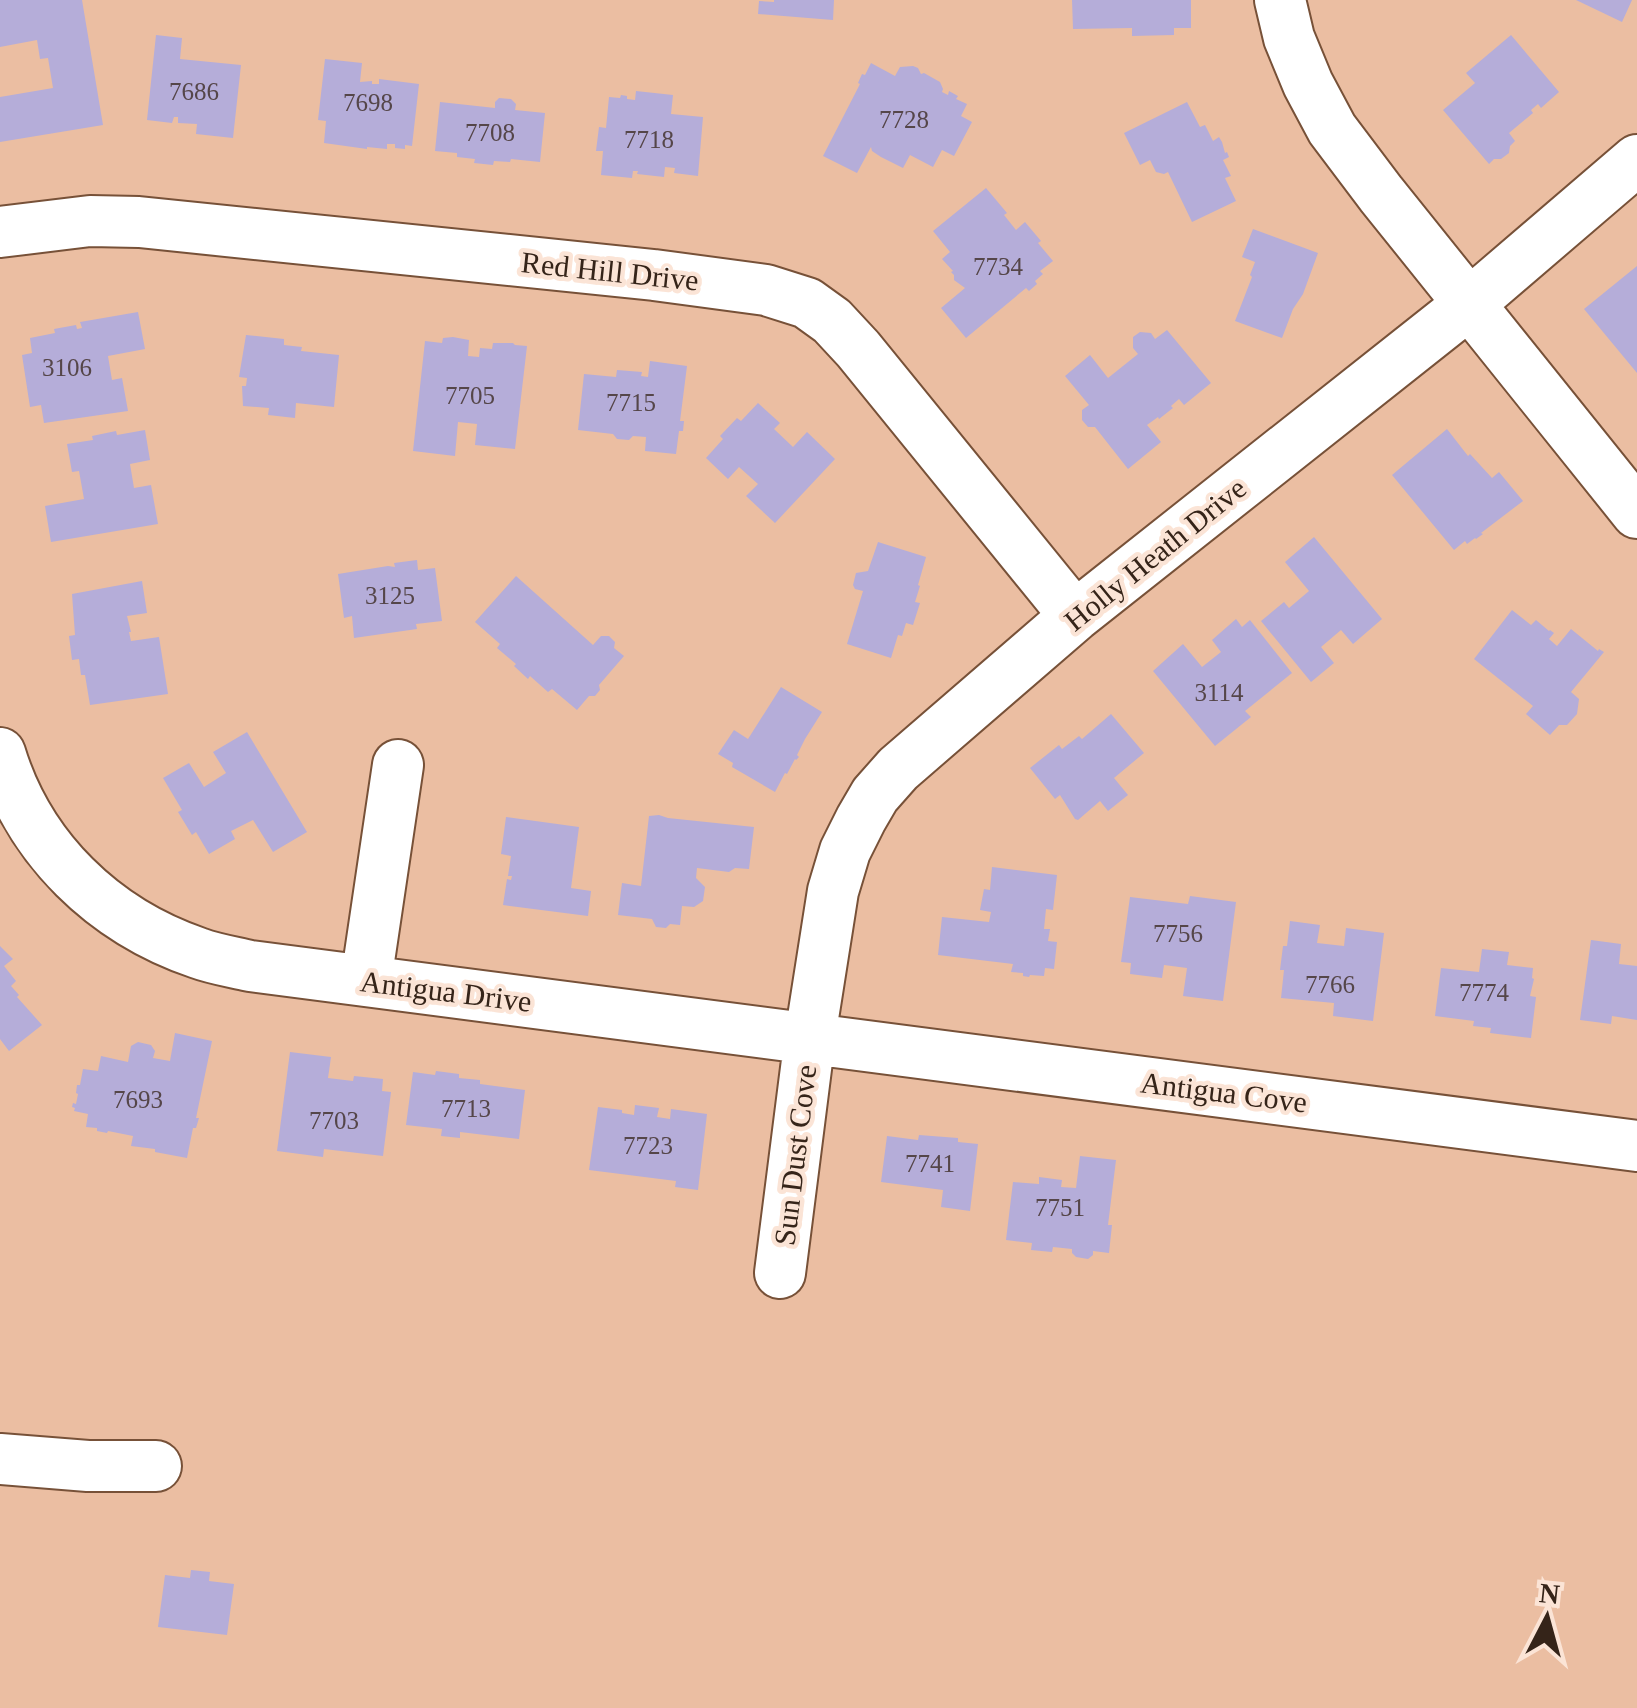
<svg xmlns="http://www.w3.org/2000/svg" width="1637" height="1708" font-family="Georgia,serif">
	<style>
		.building { fill: #b5add9 }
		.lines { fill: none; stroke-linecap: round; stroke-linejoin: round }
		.minor-casing { stroke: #775138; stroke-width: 54 }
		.minor { stroke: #fff; stroke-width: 50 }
		.labels { text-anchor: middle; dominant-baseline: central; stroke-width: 9; stroke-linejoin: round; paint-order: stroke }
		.number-label { font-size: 25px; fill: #554649 }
		.street-label { font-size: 30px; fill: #352419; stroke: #fbe4d6 }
	</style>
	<rect width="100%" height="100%" fill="#ebbea2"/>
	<path class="building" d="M0,0H82L103,125L0,142V97L53,88L48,58L40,59L37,40L0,47Z
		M774,0H834L833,20L758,14L759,1L774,2Z
		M1072,0H1191V28H1174V35L1132,36V28L1073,29Z
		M1576,0H1632L1622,22Z
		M156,35L182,38L180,59L241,65L233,138L196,134L197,124L178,123V117H174L172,123L147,120Z
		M1511,35L1559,92L1541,108L1538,104L1531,110L1533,113L1509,133L1515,141L1510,146L1509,153L1501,159H1494L1489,164L1443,110L1475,83L1466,73Z
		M325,59L362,63L360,82L372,81V84H379V79L419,84L412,146L405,145V149L395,148V144H387V149L367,147V149L324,143L326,121L318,120Z
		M871,63L895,76L900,67L913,66L918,68L921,74L924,73L940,82L943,89L942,92L948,95L949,91L958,96L956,99L967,104L961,116L972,122L954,156L942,150L933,167L910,155L903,168L881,157L872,151L871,147L857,173L823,156L860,84L858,83L862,74L865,75Z
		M636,91L673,95L671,114L703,117L698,176L674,173L675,168L665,167L664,177L637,174L638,171H633L632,178L601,175L603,151H596L599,127L606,128L609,97L620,98L621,95L627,96V99L635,100Z
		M499,98L511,99L516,104L515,110L545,113L540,162L511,159L510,162L494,161L493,165L474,163L475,159L457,157V153L435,151L440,102L495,108V102Z
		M1187,102L1200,127L1205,125L1213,141L1219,137L1222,142L1225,153L1227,152L1229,157L1223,160L1231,176L1225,178L1236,201L1192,222L1168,172L1164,174L1156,172L1150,160L1140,165L1124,133Z
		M986,188L1007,213L1004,215L1016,230L1025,222L1041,241L1038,243L1053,261L1040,271L1043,274L1035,281L1037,284L1029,291L1026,288L966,338L941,308L965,288L954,280V275L951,272L953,271L942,259L950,252L933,231Z
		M1253,229L1318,253L1303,294L1293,309L1282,338L1235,321L1252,277L1250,275L1255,262L1242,257Z
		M1637,266V373L1584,309Z
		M138,312L145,349L108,356L112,380L122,378L128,411L44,423L41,405L30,407L22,355L32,353L30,338L55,333L54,329L76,325L77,329L82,328L80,322Z
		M1167,330L1211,383L1184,405L1179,399L1171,406L1173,408L1159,419L1158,417L1147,425L1161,442L1128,469L1095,427H1088L1082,420V410L1089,405L1065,376L1090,355L1108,378L1138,354L1133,348V337L1140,332L1151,333L1155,339Z
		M246,335L284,339V345L302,347L301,351L339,355L334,407L296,403L295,418L268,415L269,408L243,406L242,386H246L247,378L239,377Z
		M453,337L469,340L468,356L479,357L480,348L492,349L493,343H513L515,345L527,346L515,449L475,445L477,424L458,422L455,456L413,451L425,341L442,343L443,338Z
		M650,361L687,366L680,421H684L683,431H679L676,454L645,451L646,437L633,436L629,440L617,439L613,434L578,430L584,374L616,377L617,370L642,372L641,376L648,377Z
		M758,403L780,423L774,429L793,447L807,432L835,459L775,523L746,496L758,484L739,467L728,479L706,458L723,439L720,436L737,418L741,421Z
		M1447,429L1468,456L1470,454L1492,478L1499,472L1523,501L1481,533L1483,534L1476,539L1475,538L1467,544L1465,541L1454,550L1392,475Z
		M145,430L150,460L130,464L134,488L151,485L158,524L51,542L45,506L84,499L79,471L72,472L67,444L93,440L92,436L116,431L117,435Z
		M1314,537L1382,619L1353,644L1341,630L1321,647L1334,663L1311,682L1261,621L1284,602L1289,608L1309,591L1285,562Z
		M878,542L926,557L918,585L920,586L915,602L920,603L913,625L906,623L902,636L898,635L891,658L847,644L863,591L855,589L853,585L856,573L868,571Z
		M417,560L418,570L435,568L442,621L416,624L417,629L354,638L352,616L344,618L338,574L388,566L395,567L394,563Z
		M516,576L593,645L601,636H609L615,642L614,648L624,656L599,685L600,690L595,696H589L577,710L552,689L548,692L530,676L528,679L514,666L516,664L497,648L500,644L475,622Z
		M142,581L147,613L127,616L131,632H129L131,641L159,637L168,694L90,705L85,675H81L79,659L72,660L69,636L75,635L72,594Z
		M1512,610L1531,625L1536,620L1549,631L1550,630L1554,633L1549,639L1557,646L1571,629L1598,651L1599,649L1604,652L1571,692L1579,699L1577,714L1567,725H1559L1550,735L1526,714L1533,706L1474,659Z
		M1236,619L1242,627L1250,620L1292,673L1245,711L1251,717L1215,746L1153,671L1183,644L1202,667L1221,652L1212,640Z
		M781,687L822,712L805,739L797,755L799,757L796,760L795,759L787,774L785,773L775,792L732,767L733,763L718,754L734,730L748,739Z
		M1111,714L1144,753L1114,778L1128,795L1108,811L1100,801L1078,820L1075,819L1060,795L1055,799L1030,768L1059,745L1062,749L1079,736L1082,739Z
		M247,732L307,832L273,852L253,820L231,831L235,839L209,854L196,832L192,835L178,812L182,810L163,778L189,763L204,787L226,773L213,752Z
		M659,815L668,818L754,827L749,869L735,868L729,872L697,868L696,878L705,887L703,901L694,907L682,906L680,925L670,924L666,928L656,927L652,919L618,915L622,883L641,886L649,816Z
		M506,817L579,827L571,888L591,891L588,916L503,905L507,879L511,880L512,876H508L511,856L501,854Z
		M992,867L1057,875L1053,910L1046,909L1044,929H1050L1048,941L1057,942L1054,969L1045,968L1044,976L1030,975L1029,977L1023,976V973L1011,972L1013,964L938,955L942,917L989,922L991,912L980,910L984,889L990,890Z
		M1190,896L1236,902L1223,1001L1183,996L1187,968L1164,965L1162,978L1130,974L1131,963L1121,962L1130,897L1188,904Z
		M1290,921L1320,925L1317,943L1344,946L1346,928L1384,933L1373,1021L1333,1016L1334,1003L1281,998L1284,970H1280L1283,946H1287Z
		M1591,940L1621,944L1619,964L1637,966V1020L1612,1016L1611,1024L1580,1020Z
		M0,946L13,959L4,966L16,981L11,986L19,995L17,997L42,1025L9,1051L0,1039Z
		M1482,949L1509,952L1507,965L1533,968L1532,978L1534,979L1530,996L1536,997L1531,1038L1490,1033L1491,1028L1473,1026L1474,1021L1435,1016L1441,968L1479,972Z
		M175,1033L212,1041L196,1118H199L196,1128H193L187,1158L155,1152V1149L131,1146L133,1136L108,1131L107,1133L97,1131V1128L86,1127L88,1114L74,1111L75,1108L72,1107L73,1103L76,1104L78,1094L76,1093L77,1085H80L83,1069L98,1071L101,1056L128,1062L131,1046L138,1042L151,1045L155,1051L153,1058L170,1061Z
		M290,1052L331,1057L328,1078L353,1081L354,1076L383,1079L382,1091L391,1092L383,1156L324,1149L323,1157L277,1151Z
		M436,1071L459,1074V1078L480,1080V1084L525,1090L519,1139L460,1132V1138L441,1136L442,1129L406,1125L413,1072L435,1075Z
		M635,1105L659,1108L657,1117L670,1119L671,1109L707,1114L698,1190L675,1187L676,1181L589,1170L598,1107L622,1110V1113L634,1115Z
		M919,1135L958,1138V1142L978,1144L970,1211L941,1207L943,1190L881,1182L887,1136L918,1140Z
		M1080,1156L1116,1160L1108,1225H1112L1109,1253L1093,1251V1255L1088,1259L1076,1257L1072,1253V1249L1053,1247L1052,1252L1031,1250L1032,1243L1006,1240L1013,1182L1039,1184V1177L1062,1180L1061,1187L1076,1188Z
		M191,1570L210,1572L209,1581L234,1584L227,1635L158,1627L165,1575L190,1578Z"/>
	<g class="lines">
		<defs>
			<path id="minor" d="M1280,0L1289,38L1308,84L1332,129L1381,194L1637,513
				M0,232L90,221L139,222L654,275L766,290L807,303L832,321L858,349L1075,616
				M0,753C29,849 104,921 198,953C214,959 233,962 250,966L1637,1146
				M366,981L398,765
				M780,1273L810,1037L833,891L845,851L861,819L875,795L898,769L1075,616L1469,304L1637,160
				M0,1459L88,1466H156"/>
		</defs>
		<use href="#minor" class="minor-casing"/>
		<use href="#minor" class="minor"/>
	</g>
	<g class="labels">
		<g class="number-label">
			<text x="194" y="91">7686</text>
			<text x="368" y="102">7698</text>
			<text x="904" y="119">7728</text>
			<text x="490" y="132">7708</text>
			<text x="649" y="139">7718</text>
			<text x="998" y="266">7734</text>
			<text x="67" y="367">3106</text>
			<text x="470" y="395">7705</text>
			<text x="631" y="402">7715</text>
			<text x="390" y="595">3125</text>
			<text x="1219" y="692">3114</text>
			<text x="1178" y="933">7756</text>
			<text x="1330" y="984">7766</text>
			<text x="1484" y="992">7774</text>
			<text x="138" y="1099">7693</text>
			<text x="466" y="1108">7713</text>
			<text x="334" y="1120">7703</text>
			<text x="648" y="1145">7723</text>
			<text x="930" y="1163">7741</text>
			<text x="1060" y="1207">7751</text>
		</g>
		<g class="street-label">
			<text transform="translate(610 271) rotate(6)">Red Hill Drive</text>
			<text transform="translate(1155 554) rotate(-39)">Holly Heath Drive</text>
			<text transform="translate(446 991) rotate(7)">Antigua Drive</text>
			<text transform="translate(1224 1092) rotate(7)">Antigua Cove</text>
			<text transform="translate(795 1155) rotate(-83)">Sun Dust Cove</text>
		</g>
	</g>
	<g transform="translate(1547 1618) rotate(6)" stroke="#fbe4d6" stroke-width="8" paint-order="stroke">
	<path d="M0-8L18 38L0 25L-18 38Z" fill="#352419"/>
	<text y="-15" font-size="28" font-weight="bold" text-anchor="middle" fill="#352419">N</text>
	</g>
</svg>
